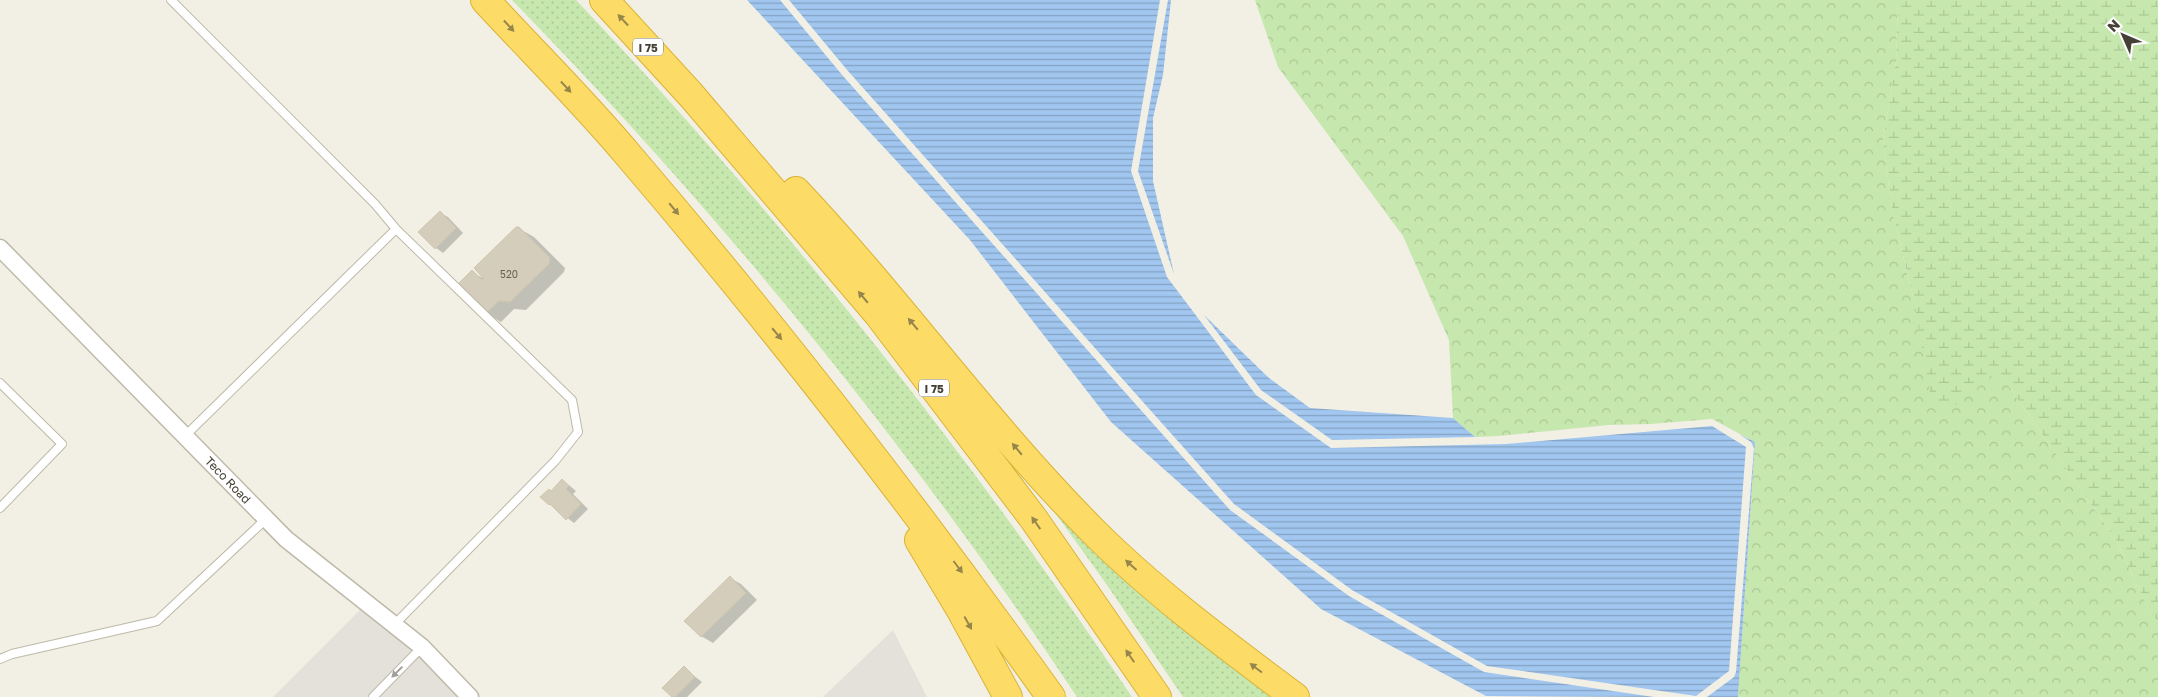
<svg xmlns="http://www.w3.org/2000/svg" width="2158" height="697" font-family="'Golos Text',sans-serif">
	<style>
		.industrial { fill: #e4e1da }
		.grass { fill: url(#grass-dots) }
		.forest { fill: url(#forest-crowns) }
		.wetland { fill: url(#wetland-marsh) }
		.water { fill: url(#water-rules) }
		.shadow { fill: #0003 }
		.building { fill: #d4cdbb; stroke: #cfc6ae }
		.lines { fill: none; stroke-linecap: round; stroke-linejoin: round }
		.lane-casing { stroke: #beb9a8; stroke-width: 10 }
		.street-casing { stroke: #beb9a8; stroke-width: 19 }
		.highway-casing { stroke: #dbb236; stroke-width: 30 }
		.lane { stroke: #fff; stroke-width: 8 }
		.street { stroke: #fff; stroke-width: 16 }
		.highway { stroke: #fcdc66; stroke-width: 28 }
		.oneway { fill: #97864b }
		.oneway2 { fill: #a2a09a }
		.labels { text-anchor: middle; dominant-baseline: central; stroke-width: 4; stroke-linejoin: round; paint-order: stroke }
		.number-label { font-size: 10px; fill: #696356 }
		.shield { fill: #fff; stroke: #7d7972; stroke-width: 1 }
		.shield-label { font-size: 11px; font-weight: bold; fill: #454035 }
		.street-label { font-size: 12px; fill: #454035; stroke: #fff }
	</style>
	<defs>
		<pattern id="grass-dots" width="8" height="8" patternUnits="userSpaceOnUse" patternTransform="scale(1.25)"><rect width="8" height="8" fill="#c6e7ae"/><path d="M2 2h.1M6 6h.1" fill="none" stroke="#abc796" stroke-width="1.8" stroke-linecap="round"/></pattern>
		<pattern id="forest-crowns" width="20" height="18" patternUnits="userSpaceOnUse" patternTransform="scale(1.25)"><rect width="20" height="18" fill="#c6e7ae"/><path d="M2 6a3 3 0 1 1 6 0M12 15a3 3 0 1 1 6 0" fill="none" stroke="#abc796"/></pattern>
		<pattern id="wetland-marsh" width="20" height="14" patternUnits="userSpaceOnUse" patternTransform="scale(1.25)"><rect width="20" height="14" fill="#c6e7ae"/><path d="M1 5h8M5 5V1M11 12h8M15 12V8" fill="none" stroke="#abc796"/></pattern>
		<pattern id="water-rules" width="6" height="5" patternUnits="userSpaceOnUse" patternTransform="scale(1.25)"><rect width="6" height="5" fill="#a1c6ef"/><path d="M0 2.5h6" fill="none" stroke="#85a2c2"/></pattern>
	</defs>
	<rect width="100%" height="100%" fill="#f2f0e5"/>
	<path class="industrial" d="M361,609L417,653L459,697H273Z
		M893,630L927,697H823Z"/>
	<path class="grass" d="M512,0H576C781,216 966,450 1132,697H1077C912,449 720,213 512,0Z
		M1046,500L1285,697H1183L1107,585Z"/>
	<path class="forest" d="M1255,0H1898L1896,62L1883,140L1892,210L1914,301L1985,379L1991,375L2008,385L2116,540L2148,608L2158,622V697H1738L1755,442L1712,419L1650,424L1609,425L1498,436L1475,437L1453,418L1449,340L1403,236L1278,67Z"/>
	<path class="wetland" d="M1898,0H2158V622L2148,608L2116,540L2008,385L1991,376L1954,407L1936,403L1931,398L1914,301L1892,210L1883,140L1896,62Z"/>
	<path class="water" d="M747,0H780L843,76L1230,510L1349,596L1484,672L1654,697L1486,696L1321,609L1111,422L970,240Z
		M789,0H1160L1131,171L1167,277L1256,395L1331,448L1506,444L1712,426L1746,447L1729,671L1696,696L1487,666L1352,590L1234,504L848,71Z
		M1168,0H1171L1163,75L1153,118V181L1174,274L1138,171Z
		M1204,315L1269,378L1310,408L1453,418L1475,437L1332,440L1261,390Z
		M1739,434L1755,442L1738,697H1707L1734,677L1736,672L1754,448L1751,442Z"/>
	<path class="shadow" d="M440,213L448,217L463,233L443,253L436,248Z
		M518,228L534,237L565,268L564,272L526,310L514,309L501,322L486,313L472,272L486,280Z
		M563,480L576,491L573,494L588,509L574,523L549,504L551,492Z
		M730,578L741,584L757,600L713,643L701,636Z
		M684,668L702,682L687,697H674Z"/>
	<path class="building" d="M440,211L456,228L435,249L418,232Z
		M516,227H519L550,258L549,264L510,302L499,301L485,314L457,285L472,270L483,281V278L474,268Z
		M562,479L569,486L566,489L581,504L566,520L550,504L549,505L540,497L549,489L551,491Z
		M730,576L746,593L701,637L684,621Z
		M684,666L695,677L675,697H672L662,688Z"/>
	<g class="lines">
		<defs>
			<path id="lane" d="M171,0L375,204L396,229L572,400L578,432L555,461L394,625
				M0,383L62,444L0,508
				M185,436L396,229
				M0,659L12,654L157,621L266,519
				M373,697L422,647"/>
			<path id="street" d="M0,248L286,539L422,647L470,697"/>
			<path id="highway" d="M485,0C533,52 584,102 629,156C778,330 918,511 1051,697
				M604,0L691,95L878,314L1033,518L1157,697
				M796,191C900,301 987,425 1094,532C1155,593 1226,645 1295,697
				M919,540L962,612L1008,697"/>
		</defs>
		<use href="#lane" class="lane-casing"/>
		<use href="#street" class="street-casing"/>
		<use href="#highway" class="highway-casing"/>
		<use href="#lane" class="lane"/>
		<use href="#street" class="street"/>
		<use href="#highway" class="highway"/>
	</g>
	<defs><path id="oneway-solid" d="M-6-.8H1V-3.2L6.5 0L1 3.2V.8H-6Z" transform="scale(1.25)"/></defs>
	<g class="oneway">
		<use href="#oneway-solid" transform="translate(623 20) rotate(-133)"/>
		<use href="#oneway-solid" transform="translate(509 26) rotate(47)"/>
		<use href="#oneway-solid" transform="translate(566 87) rotate(47)"/>
		<use href="#oneway-solid" transform="translate(674 209) rotate(50)"/>
		<use href="#oneway-solid" transform="translate(863 297) rotate(-130)"/>
		<use href="#oneway-solid" transform="translate(913 324) rotate(-130)"/>
		<use href="#oneway-solid" transform="translate(777 334) rotate(50)"/>
		<use href="#oneway-solid" transform="translate(1017 449) rotate(-130)"/>
		<use href="#oneway-solid" transform="translate(1036 523) rotate(-125)"/>
		<use href="#oneway-solid" transform="translate(1131 565) rotate(-138)"/>
		<use href="#oneway-solid" transform="translate(958 567) rotate(53)"/>
		<use href="#oneway-solid" transform="translate(968 623) rotate(61)"/>
		<use href="#oneway-solid" transform="translate(1130 656) rotate(-124)"/>
		<use href="#oneway-solid" transform="translate(1256 668) rotate(-143)"/>
	</g>
	<use class="oneway2" href="#oneway-solid" transform="translate(397 672) rotate(135)"/>
	<g class="labels">
		<g class="number-label">
			<text x="509" y="274">520</text>
		</g>
		<g class="shield">
			<rect x="633" y="38.5" width="30" height="17" rx="4"/>
			<rect x="919" y="379.5" width="30" height="17" rx="4"/>
		</g>
		<g class="shield-label">
			<text x="648" y="47">I 75</text>
			<text x="934" y="388">I 75</text>
		</g>
		<g class="street-label">
			<text transform="translate(228 480) rotate(46)">Teco Road</text>
		</g>
	</g>
	<g transform="translate(2123 35) rotate(315)" stroke="#ffffff" stroke-width="4" paint-order="stroke">
	<path d="M0-4L9 19L0 12L-9 19Z" fill="#454035"/>
	<text y="-8" font-size="14" font-weight="bold" text-anchor="middle" fill="#454035">N</text>
	</g>
</svg>
